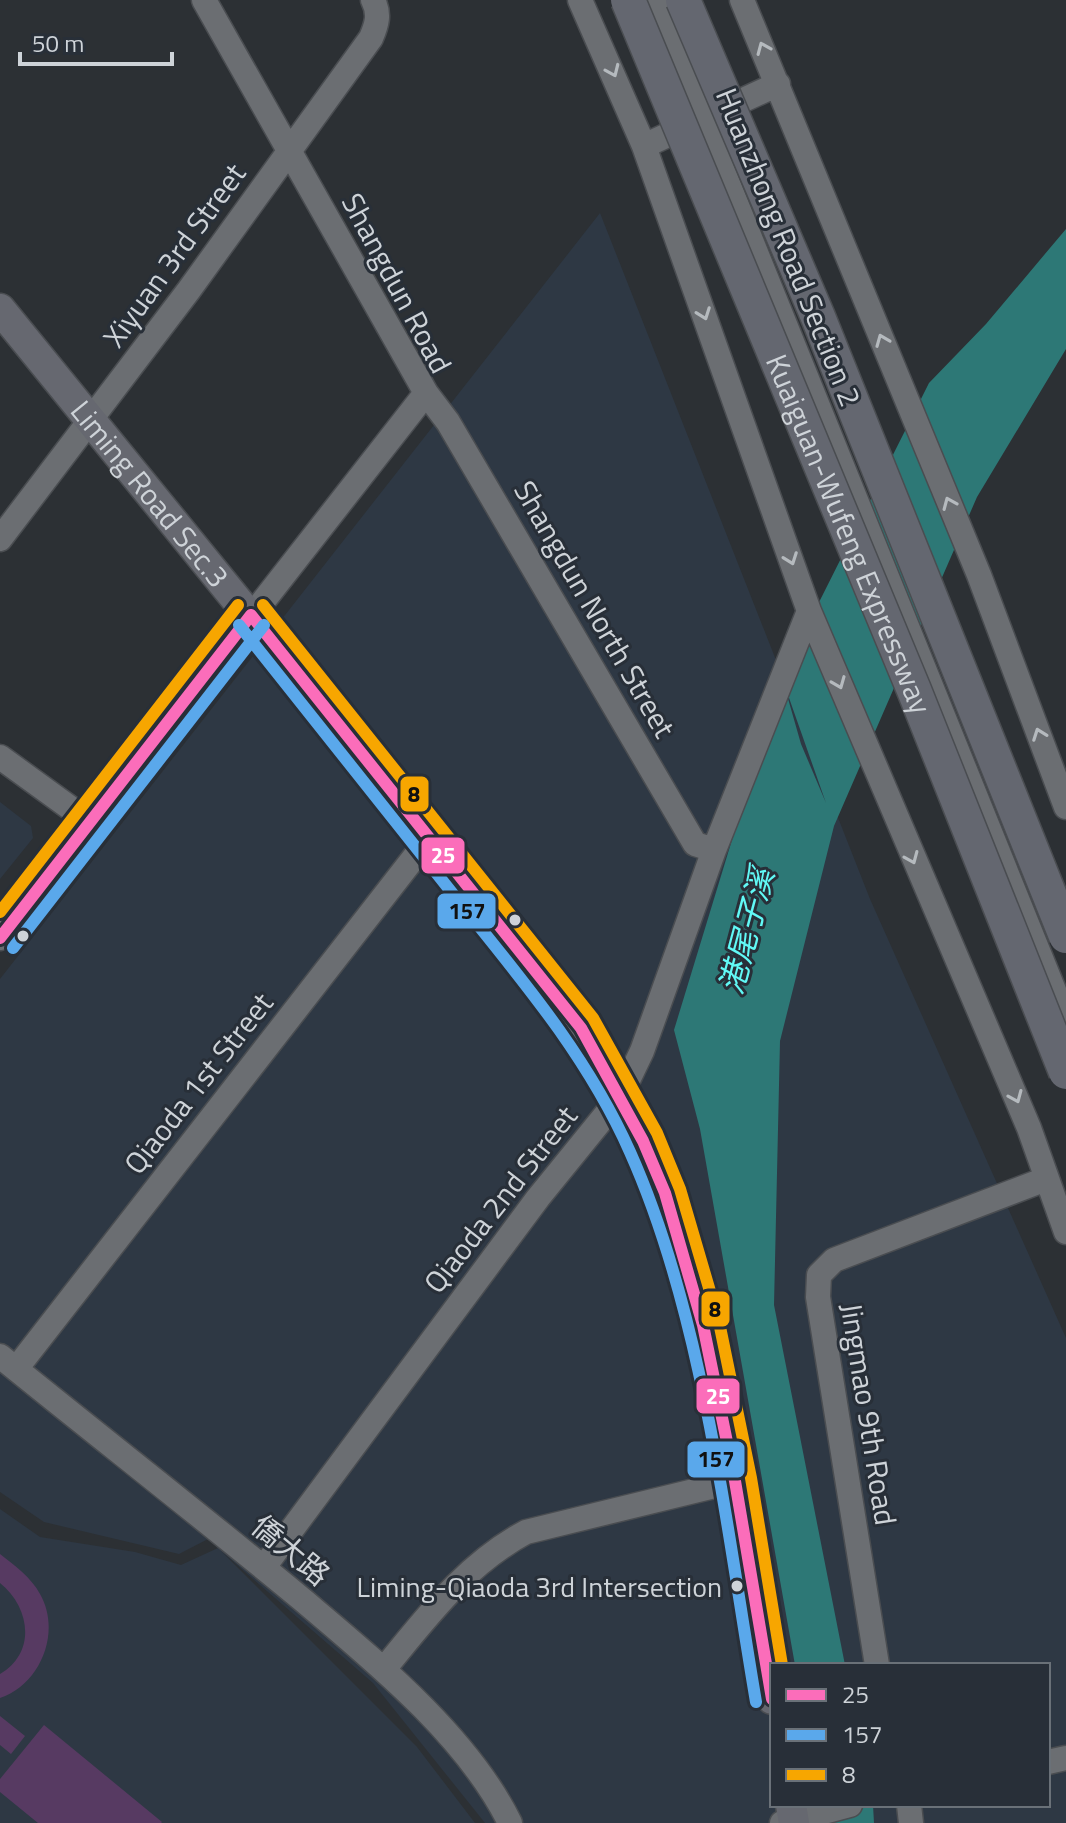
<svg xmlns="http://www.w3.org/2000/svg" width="1066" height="1823" font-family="'Titillium Web','Noto Sans TC',sans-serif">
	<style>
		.built { fill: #2e3844; fill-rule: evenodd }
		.green { fill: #573a62 }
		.water { fill: #2d7876; fill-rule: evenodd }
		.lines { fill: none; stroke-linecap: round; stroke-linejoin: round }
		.minor-casing { stroke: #4a4d51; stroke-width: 27 }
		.major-casing { stroke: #4a4d51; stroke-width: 33 }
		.minor { stroke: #6b6e72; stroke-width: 24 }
		.major { stroke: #666870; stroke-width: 30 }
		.highway-bridge-casing { stroke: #4a4d51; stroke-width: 37; stroke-linecap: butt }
		.highway-bridge { stroke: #646770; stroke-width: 34 }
		.bus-1-casing { stroke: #282f38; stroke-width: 18 }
		.bus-2-casing { stroke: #282f38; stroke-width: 18 }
		.bus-3-casing { stroke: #282f38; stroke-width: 18 }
		.bus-1 { stroke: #fb6dba; stroke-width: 12 }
		.bus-2 { stroke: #5aa8eb; stroke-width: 12 }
		.bus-3 { stroke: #f7a600; stroke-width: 12 }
		.oneway { stroke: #b5babe }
		.bus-dot { fill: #ced3d8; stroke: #282f38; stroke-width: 3 }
		.labels { text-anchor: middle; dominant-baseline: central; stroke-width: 6; stroke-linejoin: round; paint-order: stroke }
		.bus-label { font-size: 28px; fill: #ced3d8; stroke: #282f38; text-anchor: end }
		.street-label { font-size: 30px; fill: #ced3d8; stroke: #282f38 }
		.water-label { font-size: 32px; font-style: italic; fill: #61f9f6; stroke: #282f38 }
		.line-badge { stroke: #282f38; stroke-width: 3 }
		.badge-label { font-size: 22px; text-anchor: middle; font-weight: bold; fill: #fff }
		.pale-badge-label { font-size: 22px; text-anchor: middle; font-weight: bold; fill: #111 }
	</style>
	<rect width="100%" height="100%" fill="#2c3034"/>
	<path class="built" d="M600,213L870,899L1066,1338V1823H485L373,1683L221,1551L417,1747L475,1823H0V1509L40,1537L135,1552L181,1565L218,1548L208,1539L179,1554L44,1522L0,1492V979ZM772,1665H1048V1805H772Z
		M0,802L31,826L33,838L0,879Z"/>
	<path class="green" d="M0,1554C14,1565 31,1577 40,1594C62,1632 40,1685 0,1698V1674C37,1652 30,1607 0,1583Z
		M0,1716L25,1736L11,1754L0,1745Z
		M44,1725L162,1822L161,1823H38L0,1792V1779Z"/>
	<path class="water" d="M1066,229V349L977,497L834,826L780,1041L774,1305L845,1665H795L700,1129L674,1030L782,676L929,383L986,324ZM787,695H788L826,803L801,744Z
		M824,1805H873L874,1823H827Z"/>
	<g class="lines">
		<defs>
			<path id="minor" d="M580,0L644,146L809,611L1029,1128L1066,1232
				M654,0L1066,1020
				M742,0L979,575L1066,807
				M644,146L778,84
				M426,393L448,422L695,844L714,850
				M0,539L189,290L371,38C377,24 380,14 373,0
				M0,757L91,823
				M0,938L426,393L204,0
				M0,1356C101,1438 204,1518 304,1601C376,1662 468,1737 510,1823
				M16,1369L430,837
				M264,1567L538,1198L620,1097L642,1051L714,850L809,611
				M877,1665L818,1297L819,1275L834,1260L1046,1179
				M384,1669C427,1617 465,1565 526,1532L735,1481
				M1048,1762L1066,1758
				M909,1805L911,1823
				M782,1823L850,1805"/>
			<g id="major">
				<path id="s1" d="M0,309L506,931C560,1001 608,1063 644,1144C720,1313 740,1518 772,1699"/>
				<path d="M791,1805L794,1823"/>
			</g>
		</defs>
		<use href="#minor" class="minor-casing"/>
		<use href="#major" class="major-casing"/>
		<use href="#minor" class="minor"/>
		<use href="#major" class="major"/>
		<defs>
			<g id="highway-bridge">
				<path id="s2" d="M628,0L914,690L1066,1072"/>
				<path d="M683,0L818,317L1066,936"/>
			</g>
		</defs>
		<use href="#highway-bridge" class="highway-bridge-casing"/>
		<use href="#highway-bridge" class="highway-bridge"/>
		<defs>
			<path id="bus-1" d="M251,615L581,1028L643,1141L665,1193L703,1325L735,1481L772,1699
				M0,938L251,615"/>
			<path id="bus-2" d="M239,625C310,715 382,804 453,894C519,976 587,1055 630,1152C703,1315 726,1526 756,1702
				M13,948L264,625"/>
			<path id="bus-3" d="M263,605L593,1018L657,1133L680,1189L719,1322L751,1478L782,1665
				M0,912L238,605"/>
		</defs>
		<use href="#bus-1" class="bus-1-casing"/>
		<use href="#bus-2" class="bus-2-casing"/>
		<use href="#bus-3" class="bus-3-casing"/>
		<use href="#bus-1" class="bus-1"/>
		<use href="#bus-2" class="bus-2"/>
		<use href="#bus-3" class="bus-3"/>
	</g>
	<defs><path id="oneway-chevron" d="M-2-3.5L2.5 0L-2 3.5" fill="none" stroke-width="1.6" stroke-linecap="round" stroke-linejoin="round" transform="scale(2)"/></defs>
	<g class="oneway">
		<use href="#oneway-chevron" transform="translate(763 48) rotate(-113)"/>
		<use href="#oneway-chevron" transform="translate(613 71) rotate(66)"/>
		<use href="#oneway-chevron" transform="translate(704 314) rotate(70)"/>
		<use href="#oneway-chevron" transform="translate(882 340) rotate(-112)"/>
		<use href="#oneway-chevron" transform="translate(949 503) rotate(-113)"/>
		<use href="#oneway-chevron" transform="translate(791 559) rotate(70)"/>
		<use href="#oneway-chevron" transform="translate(839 683) rotate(68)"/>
		<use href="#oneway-chevron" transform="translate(1039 734) rotate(-110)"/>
		<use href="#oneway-chevron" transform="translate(912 858) rotate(67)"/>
		<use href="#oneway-chevron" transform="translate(1016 1097) rotate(67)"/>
	</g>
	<g class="bus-dot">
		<circle cx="515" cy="920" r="7"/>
		<circle cx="23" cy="936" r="7"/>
		<circle cx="737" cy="1586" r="7"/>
	</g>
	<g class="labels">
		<g class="bus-label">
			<text x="722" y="1586">Liming-Qiaoda 3rd Intersection</text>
		</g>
		<g class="street-label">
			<text transform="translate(789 247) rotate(68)">Huanzhong Road Section 2</text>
			<text transform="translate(174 255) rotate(-54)">Xiyuan 3rd Street</text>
			<text transform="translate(397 283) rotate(62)">Shangdun Road</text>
			<text stroke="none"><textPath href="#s1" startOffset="238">Liming Road Sec.3</textPath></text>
			<text stroke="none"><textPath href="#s2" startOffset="578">Kuaiguan-Wufeng Expressway</textPath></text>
			<text transform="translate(595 609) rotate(60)">Shangdun North Street</text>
			<text transform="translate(198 1083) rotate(-52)">Qiaoda 1st Street</text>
			<text transform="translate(500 1199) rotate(-52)">Qiaoda 2nd Street</text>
			<text transform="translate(869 1414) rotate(81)">Jingmao 9th Road</text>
			<text transform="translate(291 1550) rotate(40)">僑大路</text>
		</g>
		<g class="water-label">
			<text transform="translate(746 931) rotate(-75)">港尾子溪</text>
		</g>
	</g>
	<g class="line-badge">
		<rect x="399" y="775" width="31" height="38" rx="8" fill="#f7a600"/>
		<rect x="420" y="836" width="46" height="39" rx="8" fill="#fb6dba"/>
		<rect x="436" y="892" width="61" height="38" rx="8" fill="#5aa8eb"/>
		<rect x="700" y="1290" width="31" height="38" rx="8" fill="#f7a600"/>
		<rect x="695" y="1377" width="46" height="38" rx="8" fill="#fb6dba"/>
		<rect x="686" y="1440" width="60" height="39" rx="8" fill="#5aa8eb"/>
	</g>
	<g class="badge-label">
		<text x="443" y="863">25</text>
		<text x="718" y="1404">25</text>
	</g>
	<g class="pale-badge-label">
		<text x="414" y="802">8</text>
		<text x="467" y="919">157</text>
		<text x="715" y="1317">8</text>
		<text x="716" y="1467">157</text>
	</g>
	<rect x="770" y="1663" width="280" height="144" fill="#282f38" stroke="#6a7178" stroke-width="2"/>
	<rect x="786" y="1689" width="40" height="12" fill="#fb6dba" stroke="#6a7178" stroke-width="2"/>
	<text x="842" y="1703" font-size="24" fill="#ced3d8">25</text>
	<rect x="786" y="1729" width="40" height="12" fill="#5aa8eb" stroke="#6a7178" stroke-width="2"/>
	<text x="842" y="1743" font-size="24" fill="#ced3d8">157</text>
	<rect x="786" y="1769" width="40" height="12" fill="#f7a600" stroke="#6a7178" stroke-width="2"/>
	<text x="842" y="1783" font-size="24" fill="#ced3d8">8</text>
	<path d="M20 52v12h152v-12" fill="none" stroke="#ced3d8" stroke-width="4"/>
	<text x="32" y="52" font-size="24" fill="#ced3d8" stroke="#282f38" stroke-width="6" paint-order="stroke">50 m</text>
</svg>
